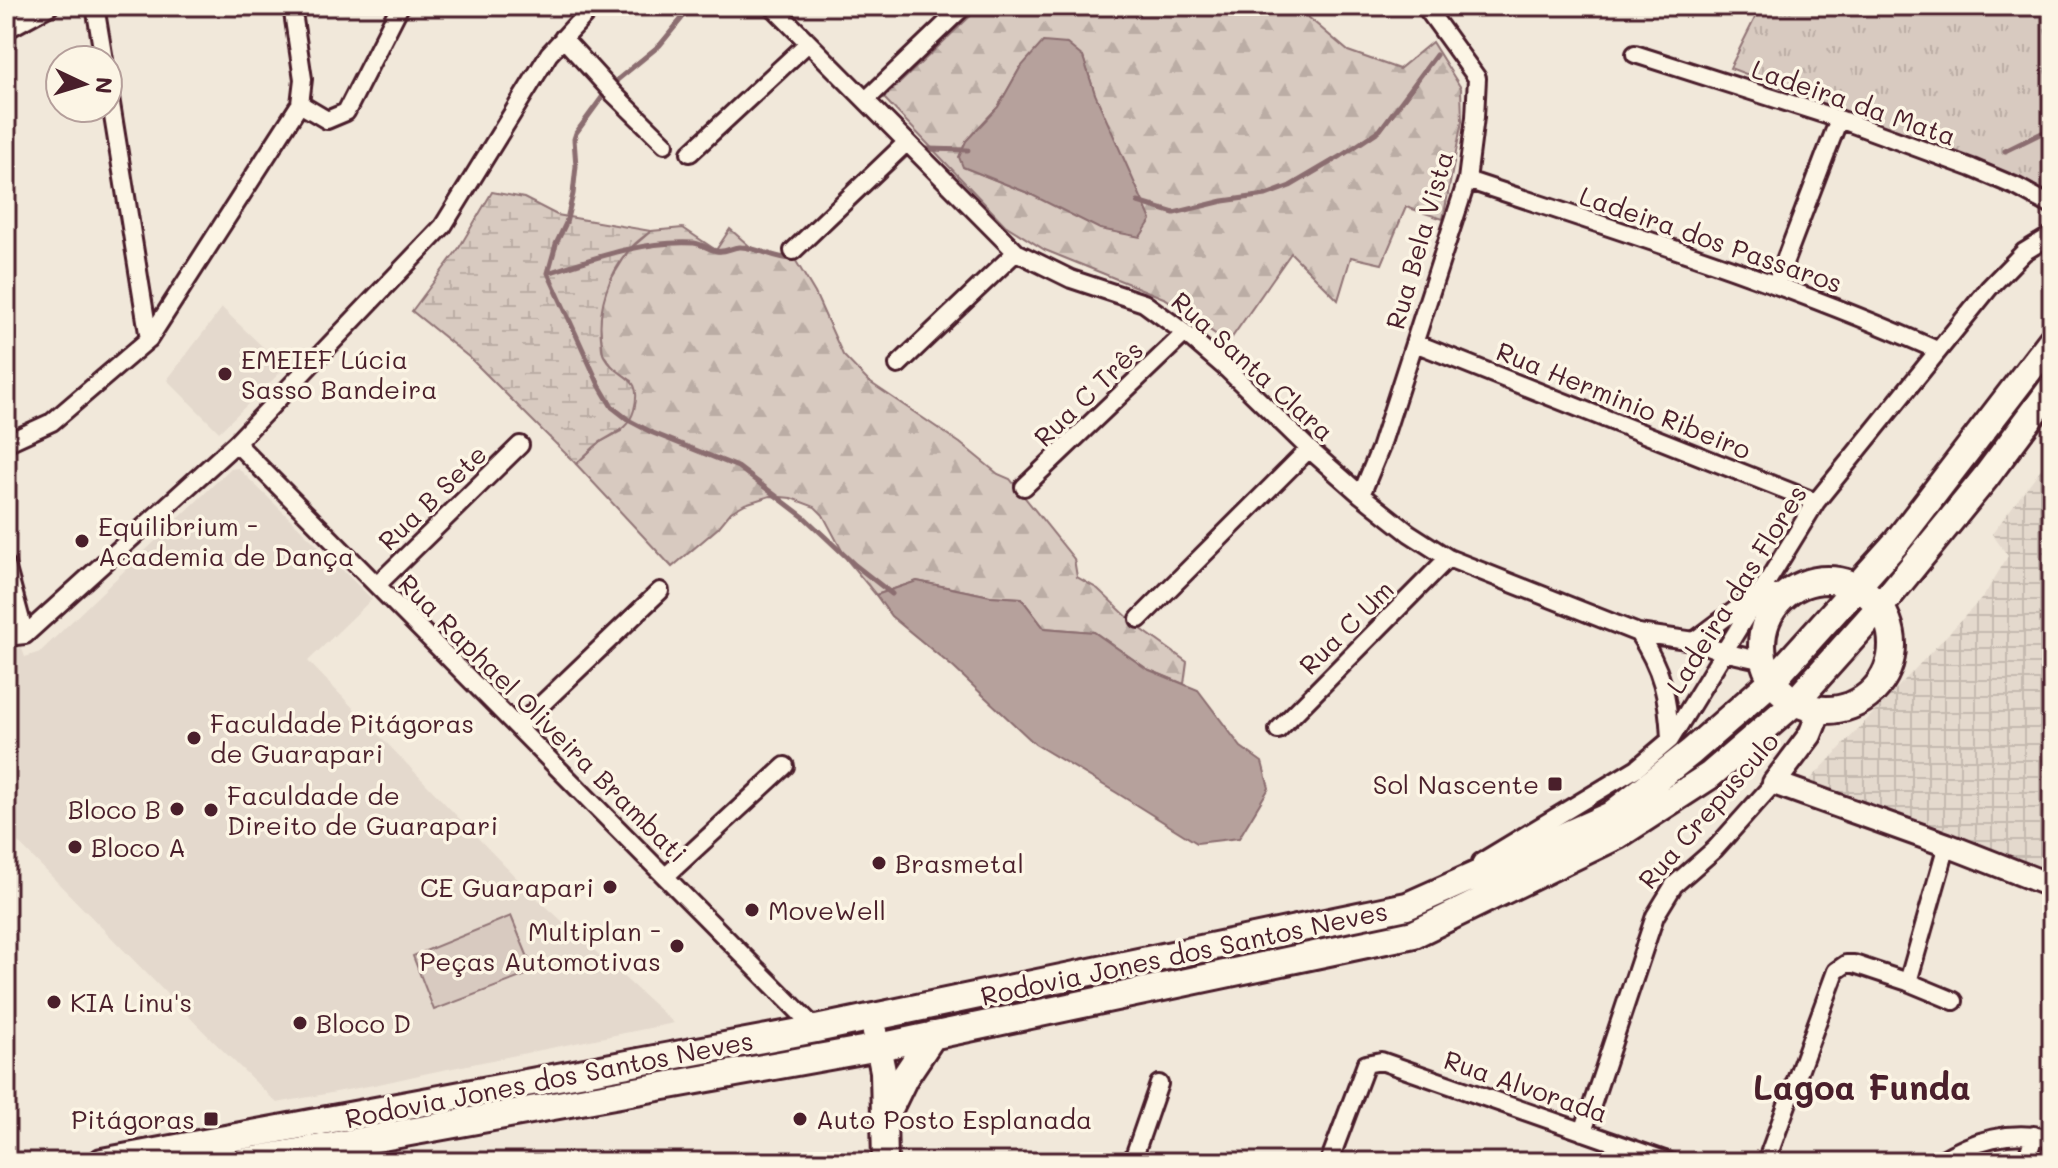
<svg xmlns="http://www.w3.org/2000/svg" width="2058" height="1168" font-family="Mali,sans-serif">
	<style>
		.built { fill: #e4d9cd }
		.industrial { fill: url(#industrial-grid) }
		.grass { fill: url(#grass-tufts); stroke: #917476; stroke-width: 2 }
		.forest { fill: url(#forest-firs); stroke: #917476; stroke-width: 2; fill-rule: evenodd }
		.wetland { fill: url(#wetland-marsh); stroke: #917476; stroke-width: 2 }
		.garden { fill: #d8cac0; stroke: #917476; stroke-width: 2 }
		.water { fill: #b6a19c; stroke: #8b6d6f; stroke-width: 2 }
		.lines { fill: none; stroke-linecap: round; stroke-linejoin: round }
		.stream { stroke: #8b6d6f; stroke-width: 5 }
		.minor-casing { stroke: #4a1f2b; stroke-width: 22 }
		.tertiary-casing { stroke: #4a1f2b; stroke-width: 28 }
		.secondary-casing { stroke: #4a1f2b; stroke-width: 30 }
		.primary-casing { stroke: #4a1f2b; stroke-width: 32 }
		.minor { stroke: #fcf5e5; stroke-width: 16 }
		.tertiary { stroke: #fcf5e5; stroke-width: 22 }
		.secondary { stroke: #fcf5e5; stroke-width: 24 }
		.primary { stroke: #fcf5e5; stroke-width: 26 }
		.poi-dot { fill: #4a1f2b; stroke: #fcf5e5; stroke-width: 3 }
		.labels { text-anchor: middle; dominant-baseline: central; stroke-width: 7; stroke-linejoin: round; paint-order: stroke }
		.street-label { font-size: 26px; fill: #4a1f2b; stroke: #fcf5e5 }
		.poi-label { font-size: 26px; fill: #4a1f2b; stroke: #fcf5e5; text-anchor: start }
		.district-label { font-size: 34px; font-weight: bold; fill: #4a1f2b; stroke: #fcf5e5 }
	</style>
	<defs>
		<pattern id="industrial-grid" width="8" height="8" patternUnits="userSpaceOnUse" patternTransform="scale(2)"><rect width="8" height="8" fill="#e4d9cd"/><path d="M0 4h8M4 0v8" fill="none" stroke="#c5bab0"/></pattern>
		<pattern id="grass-tufts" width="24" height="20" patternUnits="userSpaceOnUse" patternTransform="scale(2)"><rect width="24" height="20" fill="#d8cac0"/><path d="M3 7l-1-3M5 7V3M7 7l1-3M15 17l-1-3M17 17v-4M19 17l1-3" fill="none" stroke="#bbada5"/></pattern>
		<pattern id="forest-firs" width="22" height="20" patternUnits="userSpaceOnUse" patternTransform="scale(2)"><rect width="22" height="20" fill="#d8cac0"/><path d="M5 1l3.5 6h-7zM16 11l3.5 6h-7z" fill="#bbada5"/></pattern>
		<pattern id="wetland-marsh" width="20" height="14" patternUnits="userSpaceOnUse" patternTransform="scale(2)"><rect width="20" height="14" fill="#d8cac0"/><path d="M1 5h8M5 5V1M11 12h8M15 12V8" fill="none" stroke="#bbada5"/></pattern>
	</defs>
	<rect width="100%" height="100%" fill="#f1e8da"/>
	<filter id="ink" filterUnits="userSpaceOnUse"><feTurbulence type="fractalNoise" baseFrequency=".0125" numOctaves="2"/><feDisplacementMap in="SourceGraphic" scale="16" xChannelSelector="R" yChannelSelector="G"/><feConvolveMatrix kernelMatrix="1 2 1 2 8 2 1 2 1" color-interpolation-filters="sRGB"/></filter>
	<g filter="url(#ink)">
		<path class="built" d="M222,308L285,368L219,432L167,380Z
			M238,468L372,599L308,661L527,889L674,1023L428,1073L379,1084L277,1103L209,1037L6,830V648L21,646L25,657L40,652L230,469Z"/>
		<path class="industrial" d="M2052,454V893L1794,797L1984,596L2008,556L1992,534Z"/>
		<path class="grass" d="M1761,6H2052V212L1954,153L1730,68Z"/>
		<path class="forest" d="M981,6H1307V16L1348,51L1399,69L1432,42L1461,88L1462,121L1443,219L1406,207L1382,264L1351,257L1338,300L1291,253L1228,343L1166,299L1045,250L1005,225L884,98ZM1083,57L1095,94L1028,193L963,167L966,141L998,107L1020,68Z
			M683,228L716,250L730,229L755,251L796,261L815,293L843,355L868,381L960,443L998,474L1010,479L1074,559L1077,577L1098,589L1137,626L1187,662L1184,684L1147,669L1094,632L1044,628L1021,598L990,596L917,581L876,595L847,560L823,515L815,507L791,498L770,496L745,504L731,512L718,528L672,567L576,464L600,442L621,431L632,381L615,370L603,354L600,325L602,303L608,284L629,250L651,231Z"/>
		<path class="wetland" d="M492,192L524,198L557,215L651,231C643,237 634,243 628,251C608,276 598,307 601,338C602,344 601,351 604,356C618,381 644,373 634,410C628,431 613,433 599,443C591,449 584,457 576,464L470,358L412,311L459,248Z"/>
		<path class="garden" d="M511,916L534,972L434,1010L413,956Z"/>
		<path class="water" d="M1043,42L1067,44L1083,57L1095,94L1151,220L1140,237L1100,229L1028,193L963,167L959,157L966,141L998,107L1020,68Z
			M917,581L990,596L1021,598L1044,628L1094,632L1147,669L1198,690L1241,747L1262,762L1269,788L1239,838L1197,843L1117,793L1035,744L954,668L891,616L876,595Z"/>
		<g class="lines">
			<path class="stream" d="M692,6L660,45L611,85L576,133L574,139L576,166L573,194L566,223L556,244L548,273L599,385L612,407L630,421L653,433L738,467L805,518L855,565L892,594
				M2005,151L2052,128
				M1138,202L1174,213L1223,201L1266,195L1290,186L1341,156L1380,130L1436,55
				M548,273C594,258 644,240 694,243C703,244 709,250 717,251C726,253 733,246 741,247C760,248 777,260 795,259L909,153L927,149L968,150"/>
			<defs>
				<path id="minor" d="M95,6L104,60
					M772,6L1016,252L1071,279L1144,303L1185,333L1228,370L1309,449L1361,495L1409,533L1448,558L1638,633L1694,641L1723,652L1764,661
					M6,30L50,6
					M563,38L614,94L665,144
					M1635,54L1839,119L1972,168L2017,187L2052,206
					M108,85L149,339
					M866,100L964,6
					M300,104L327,120L346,112L400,6
					M690,153L808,43
					M1467,180C1625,233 1785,282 1937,350
					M793,251L907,142
					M1776,284L1839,119
					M1415,343L1816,502
					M898,365L1016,252
					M6,443L52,422L149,339L300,104L303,79L292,6
					M236,443L816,1029
					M1024,487L1185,333
					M1361,495L1380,449L1467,180L1475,117L1477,78L1425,6
					M6,565L25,635
					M377,585L520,445
					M1764,587L1780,600
					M1139,619L1309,449
					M1638,633C1662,669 1668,696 1670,738
					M25,635L236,443L443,226L549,54L593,6
					M6,637L25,635
					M1694,641L1754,596
					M518,727L660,591
					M1278,730L1448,558
					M1481,862L1637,768L1670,740L1816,502L1989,288L2024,252L2052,235
					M666,876L785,766
					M1908,982L1947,845
					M1583,1132L1655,916L1674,885L1715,849L1774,783
					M1132,1162L1159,1084
					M1329,1162L1366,1064L1381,1061L1670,1162
					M1766,1162L1836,971L1846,964H1854L1908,982L1954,1001
					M1938,1162C1974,1140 2010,1129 2052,1139
					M2026,1162L2034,1135"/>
				<path id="tertiary" d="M1820,710L1810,735L1774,783L1947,845L2052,886"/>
				<path id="secondary" d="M872,1017L883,1071L885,1162"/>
				<path id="primary" d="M1762 645a65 65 0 1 1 130 0a65 65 0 1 1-130 0Z
					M885,1117L904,1078L933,1035
					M102,1162L816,1029L1407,906L1611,815L1691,752L1772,681L1896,543L2052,340
					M244,1162L879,1047L1414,934L1618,835L1709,776L1795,702L1879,608L1985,478L2052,388"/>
			</defs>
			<use href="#minor" class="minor-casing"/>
			<use href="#tertiary" class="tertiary-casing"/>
			<use href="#secondary" class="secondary-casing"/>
			<use href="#primary" class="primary-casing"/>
			<use href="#minor" class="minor"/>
			<use href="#tertiary" class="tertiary"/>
			<use href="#secondary" class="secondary"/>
			<use href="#primary" class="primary"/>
		</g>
	</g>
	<g class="poi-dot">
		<circle cx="225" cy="374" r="8"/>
		<circle cx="82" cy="541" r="8"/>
		<circle cx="194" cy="738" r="8"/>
		<rect x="1547" y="776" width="16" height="16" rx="4"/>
		<circle cx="177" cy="809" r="8"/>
		<circle cx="211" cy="810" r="8"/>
		<circle cx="75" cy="847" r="8"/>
		<circle cx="879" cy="863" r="8"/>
		<circle cx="610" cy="887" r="8"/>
		<circle cx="752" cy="910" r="8"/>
		<circle cx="677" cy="946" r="8"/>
		<circle cx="54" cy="1002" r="8"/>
		<circle cx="300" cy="1023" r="8"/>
		<rect x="203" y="1111" width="16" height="16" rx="4"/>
		<circle cx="800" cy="1119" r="8"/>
	</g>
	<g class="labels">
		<g class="street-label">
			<text transform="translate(1854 102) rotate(19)">Ladeira da Mata</text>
			<text transform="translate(1711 239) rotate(19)">Ladeira dos Passaros</text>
			<text transform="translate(1419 240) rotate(-74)">Rua Bela Vista</text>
			<text transform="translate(1253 366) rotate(42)">Rua Santa Clara</text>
			<text transform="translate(1088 393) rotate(-44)">Rua C Três</text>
			<text transform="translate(1624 400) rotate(22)">Rua Herminio Ribeiro</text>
			<text transform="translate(432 497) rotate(-44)">Rua B Sete</text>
			<text transform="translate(1736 589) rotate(-58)">Ladeira das Flores</text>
			<text transform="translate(1346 627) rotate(-45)">Rua C Um</text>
			<text transform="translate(543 718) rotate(45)">Rua Raphael Oliveira Brambati</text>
			<text transform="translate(1708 810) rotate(-49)">Rua Crepusculo</text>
			<text transform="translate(1184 953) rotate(-12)">Rodovia Jones dos Santos Neves</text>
			<text transform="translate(549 1079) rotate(-11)">Rodovia Jones dos Santos Neves</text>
			<text transform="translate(1526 1086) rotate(19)">Rua Alvorada</text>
		</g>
		<g class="poi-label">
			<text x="241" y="359">EMEIEF Lúcia<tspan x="241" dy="30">Sasso Bandeira</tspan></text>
			<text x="98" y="526">Equilibrium -<tspan x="98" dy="30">Academia de Dança</tspan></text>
			<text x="210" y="723">Faculdade Pitágoras<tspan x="210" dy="30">de Guarapari</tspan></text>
			<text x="1539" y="784" text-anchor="end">Sol Nascente</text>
			<text x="227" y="795">Faculdade de<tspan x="227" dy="30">Direito de Guarapari</tspan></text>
			<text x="161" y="809" text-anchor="end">Bloco B</text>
			<text x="91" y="847">Bloco A</text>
			<text x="895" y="863">Brasmetal</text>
			<text x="594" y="887" text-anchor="end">CE Guarapari</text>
			<text x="768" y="910">MoveWell</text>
			<text x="661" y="931" text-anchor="end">Multiplan -<tspan x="661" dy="30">Peças Automotivas</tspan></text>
			<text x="70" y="1002">KIA Linu's</text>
			<text x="316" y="1023">Bloco D</text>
			<text x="195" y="1119" text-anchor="end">Pitágoras</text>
			<text x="816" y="1119">Auto Posto Esplanada</text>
		</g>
		<g class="district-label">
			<text x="1862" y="1086">Lagoa Funda</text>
		</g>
	</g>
	<rect width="2058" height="1168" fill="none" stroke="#fcf5e5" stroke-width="32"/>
	<rect x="16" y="16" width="2026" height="1136" fill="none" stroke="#4a1f2b" stroke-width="3" filter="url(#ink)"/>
	<g transform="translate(84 84) rotate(94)"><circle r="38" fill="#fcf5e5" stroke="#b59f9b" stroke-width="2"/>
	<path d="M0-6L14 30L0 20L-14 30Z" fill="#4a1f2b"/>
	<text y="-12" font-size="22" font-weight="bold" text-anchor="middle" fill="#4a1f2b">N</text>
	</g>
</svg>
